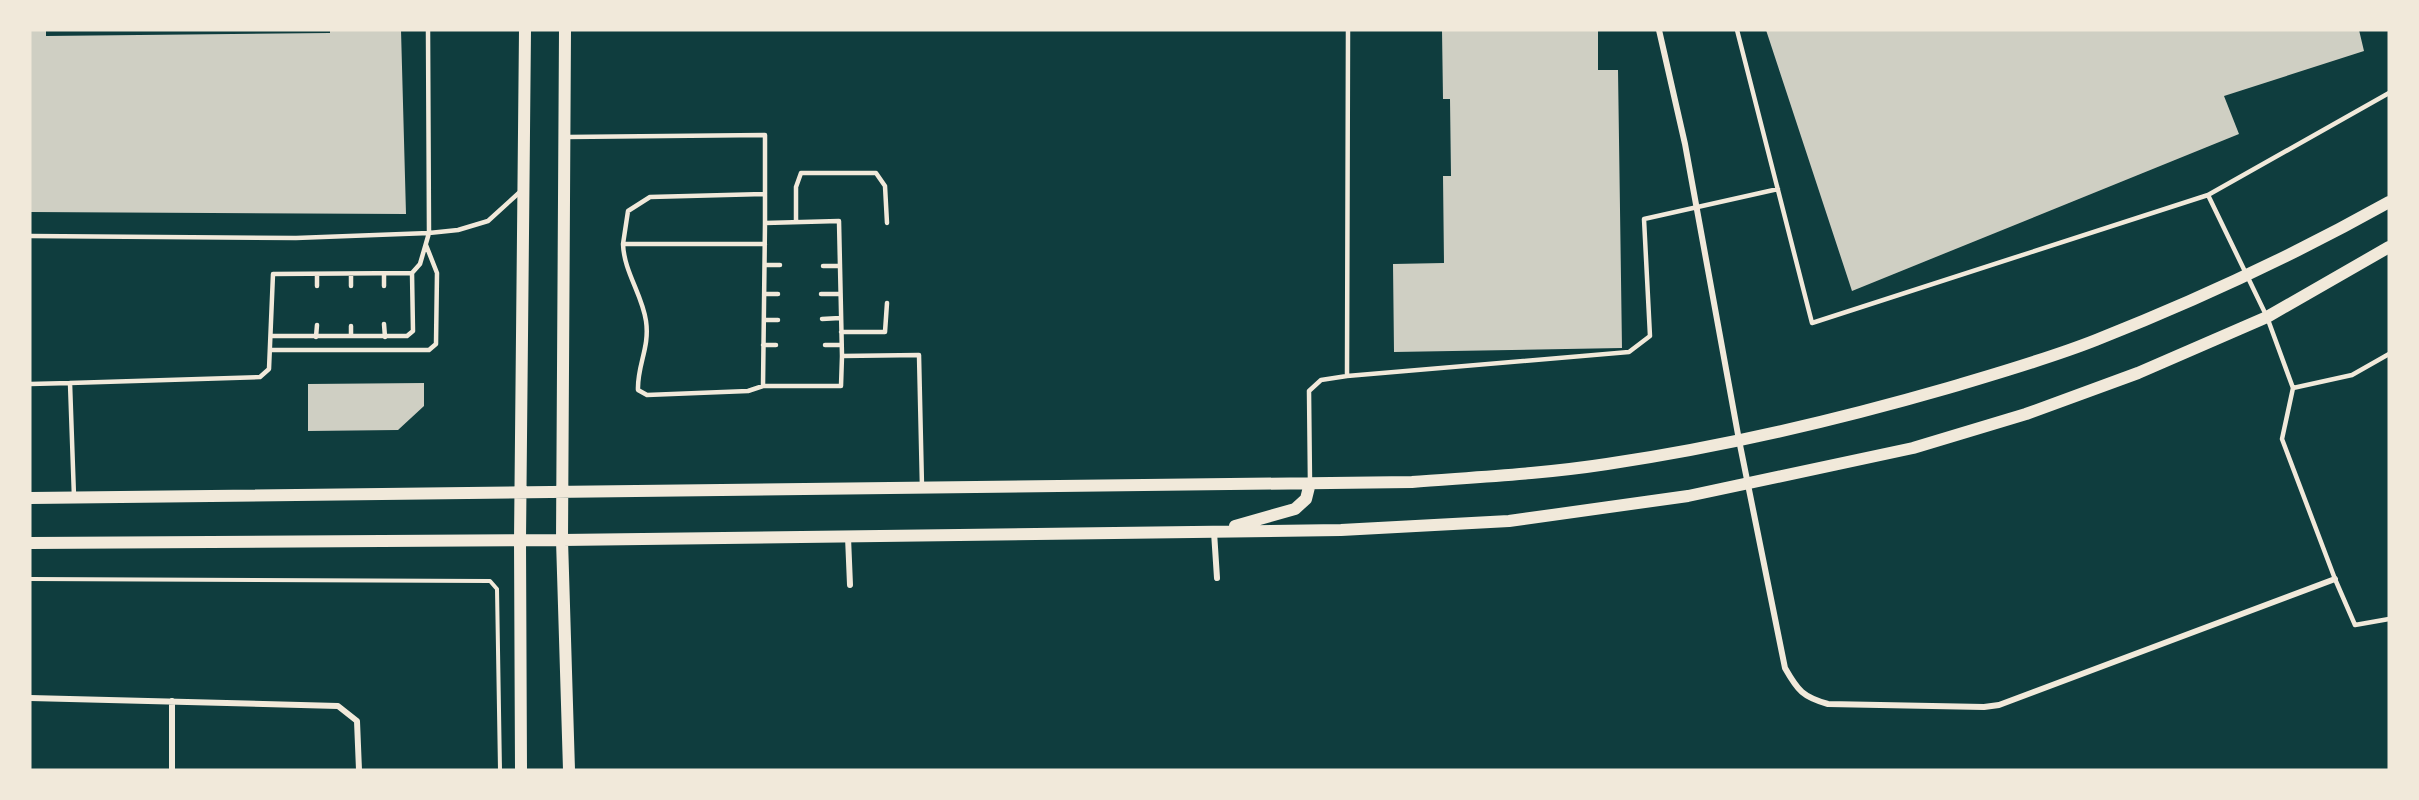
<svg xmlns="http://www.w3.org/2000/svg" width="2419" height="800" font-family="Signika,sans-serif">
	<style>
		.building { fill: #cfcfc3 }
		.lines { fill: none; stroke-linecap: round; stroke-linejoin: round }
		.path { stroke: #f1e9da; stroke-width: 4 }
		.service { stroke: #f1e9da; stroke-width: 4.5 }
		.minor { stroke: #f1e9da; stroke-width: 6 }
		.secondary { stroke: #f1e9da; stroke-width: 12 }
	</style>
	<rect width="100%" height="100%" fill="#0f3d3e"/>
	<path class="building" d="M30,30H46V36L330,33V30H401L406,214L30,212Z
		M1442,30H1598V70H1618L1622,348L1394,352L1393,264L1444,263L1443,176H1451L1450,99H1443Z
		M1766,30H2359L2364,51L2224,96L2239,134L1852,291Z
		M424,383V406L398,430L308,431V384Z"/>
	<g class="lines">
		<path class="path" d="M30,579L490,581L497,589L500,770"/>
		<path class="service" d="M1348,30L1347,376L1629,352L1650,336L1644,219L1778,189
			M1737,30L1812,323L2208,195
			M2389,93L2208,195L2267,317L2293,388L2282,439L2335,579L2355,625L2389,619
			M567,137L765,135V223L839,221L842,356L919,355L922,487
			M765,194L650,197L628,211L623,244H765
			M796,221V187L801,173H876L885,186L887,223
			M765,223L763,386H841L842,356
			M30,236L296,238L429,233L428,30
			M623,244C624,272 642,294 646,321C650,348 637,365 638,390L647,395L748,391L763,386
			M765,265H780
			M823,266H840
			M317,274V286
			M351,274V286
			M384,286V274
			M764,294H778
			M821,294H839
			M822,319L840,318
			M764,320H778
			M384,324L385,337
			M351,326V336
			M841,332H885L887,303
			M271,336H407L413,331L412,273L420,264L429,233L458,230L488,221L521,191
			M316,337L317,325
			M763,345H776
			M825,345H841
			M270,350H429L436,344L437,273L426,245
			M70,383L260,377L269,369L273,274L412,273
			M30,384L70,383L74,497
			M2293,388L2352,375L2389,354
			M1310,483L1309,391L1321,380L1347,376"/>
		<path class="minor" d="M1659,30L1685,144L1739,440L1785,668C1798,691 1803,697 1828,704L1984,707L1999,705L2335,579
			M1214,532L1217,578
			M848,537L850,585
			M30,698L338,706L357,721L359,770
			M172,770V701"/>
		<path class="secondary" d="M565,30L562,540L569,770
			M30,498L1412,482C1477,477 1542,474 1607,464C1722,447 1837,420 1948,388C1998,373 2048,359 2096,340C2195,301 2296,254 2389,202
			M1235,526L1295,509L1306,499L1310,483
			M30,543L562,540L1341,530L1509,521L1688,496L1913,448L2026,414L2138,373L2267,317L2389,247
			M521,770L520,540L525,30"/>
	</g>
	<rect width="2419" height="800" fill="none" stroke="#f1e9da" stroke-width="63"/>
</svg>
